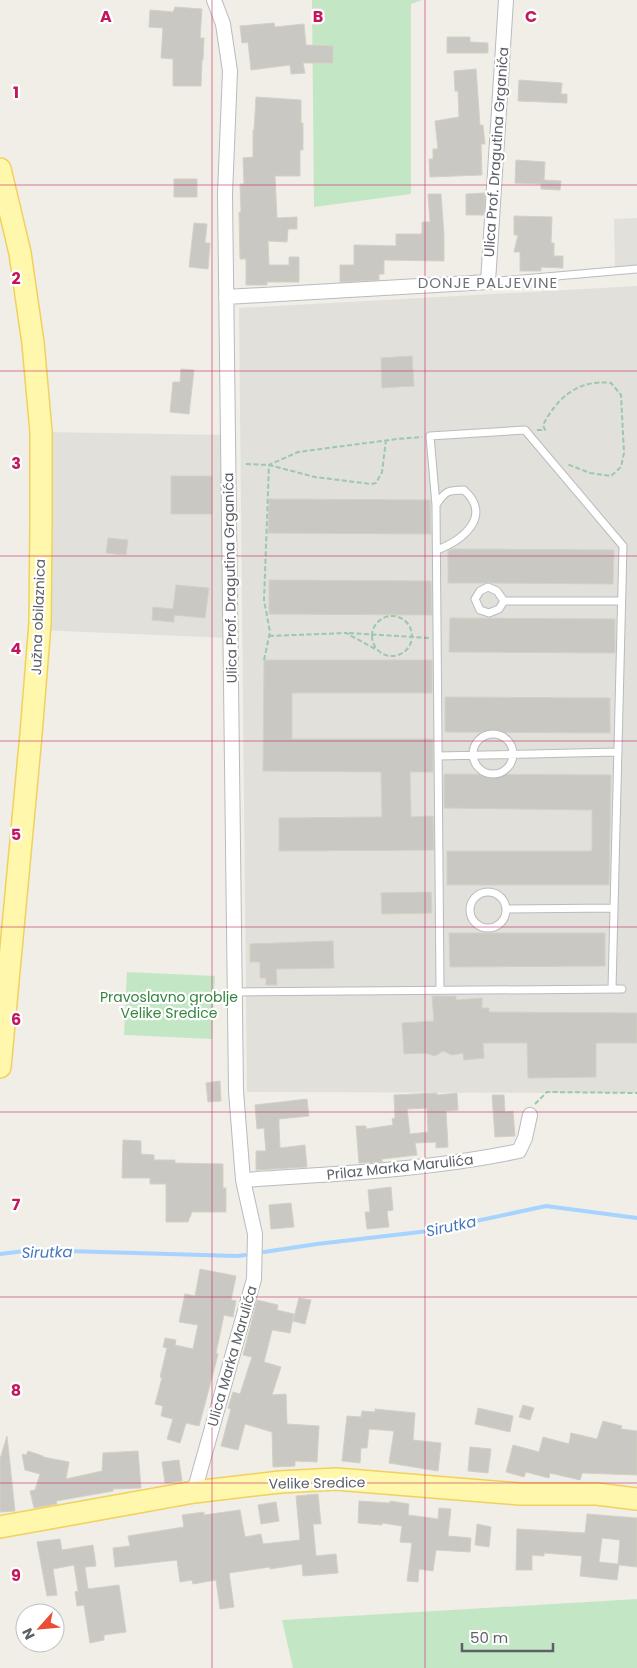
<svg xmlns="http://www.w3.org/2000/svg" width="637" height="1668" font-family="Poppins,sans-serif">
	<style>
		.industrial { fill: #e1e0da }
		.green { fill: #c3e7c5 }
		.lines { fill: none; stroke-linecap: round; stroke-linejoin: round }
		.stream { stroke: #a7d3ff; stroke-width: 4 }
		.building { fill: #cac8c3; stroke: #d4d0c4; fill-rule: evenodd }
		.lane-casing { stroke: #b8bbbf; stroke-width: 9 }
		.street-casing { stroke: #b8bbbf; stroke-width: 16 }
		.primary-casing { stroke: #f1d15d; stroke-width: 24 }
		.path { stroke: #9cc8ab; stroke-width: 2; stroke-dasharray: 5 2.5; stroke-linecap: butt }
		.lane { stroke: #fff; stroke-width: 7 }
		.street { stroke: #fff; stroke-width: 14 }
		.primary { stroke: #fff7ac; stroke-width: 21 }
		.grid { fill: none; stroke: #c2185b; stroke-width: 1; stroke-opacity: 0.55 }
		.labels { text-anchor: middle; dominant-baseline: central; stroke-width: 4.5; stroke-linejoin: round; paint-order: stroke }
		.street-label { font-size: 14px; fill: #5d6166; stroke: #fff }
		.park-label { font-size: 14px; fill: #35853f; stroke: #fff }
		.neighbourhood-label { font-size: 15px; letter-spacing: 1px; fill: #6e7378; stroke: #fff }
		.water-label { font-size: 15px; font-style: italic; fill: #4577bb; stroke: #fff }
		.grid-label { font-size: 16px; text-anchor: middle; font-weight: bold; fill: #c2185b; stroke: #fff; stroke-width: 4.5; stroke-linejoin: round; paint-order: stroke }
	</style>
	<rect width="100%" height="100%" fill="#f0eee6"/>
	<path class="industrial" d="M637,218V269L615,271L614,219Z
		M637,286V1093L247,1092L239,308Z
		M41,432L228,435L230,638L39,630Z"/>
	<path class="green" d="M312,0H422L411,4V194L314,207Z
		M127,972L215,976L212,1039L124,1035Z
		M637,1599V1668H293L282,1620Z"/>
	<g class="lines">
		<path class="stream" d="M264,1252L317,1244L429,1231L546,1206L637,1218
			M0,1254L33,1250L237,1256L245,1255"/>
	</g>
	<path class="building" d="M175,7L202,9L200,38H204L203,60H202L201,86H173V59L161,58L163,28L149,27L150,10L173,12Z
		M274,23L275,27L304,24L306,45L333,46V63H303L305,73L291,74L290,65L251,70L248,42L242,43L240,26Z
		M447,37H470V42L488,43V53H447Z
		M476,69L480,125H483L485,144H481L482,175L430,177L429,159H433V149H438L435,121L459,117L458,91H455L454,71Z
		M519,80L562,83L561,94H567V103L518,101Z
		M256,97L301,100V123H303V150H300V176H275L277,218L297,217V229H288L287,242L268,241L269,265H289V257H299V282H267V285H246V259H240L239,212H241L240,184H244L243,158L253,157V130H254Z
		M516,160L545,162L544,180L561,181L560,190L541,189V184L515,183Z
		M174,179H197V197H174Z
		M485,193L484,215H466V194Z
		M428,194H441L444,235V261L384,260V274H379V280L340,282V265H354V245L396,246V234H422V222H430Z
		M514,216L552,217L551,243H554V256H563V268L541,267V271H520V252H514L518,235H514Z
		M194,223L207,224L205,243H210L208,269L189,267Z
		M412,356L414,386L382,388L381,358Z
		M181,369L194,370L189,414L170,412L173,382H180Z
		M171,476H212V514H171Z
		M269,499L430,500L431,534L268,533Z
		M108,538L128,540L126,555L106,553Z
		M452,549L614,550L613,584L493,583L488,582L484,583H448V551Z
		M269,580L431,581L432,615L269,614Z
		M176,585L209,588L205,618L174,615V622L152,620L153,607L173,609Z
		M450,618L615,619V653L449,652Z
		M264,660H432V693H292V739H433V772H410L411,817L433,816L434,850L279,851V818L382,817L381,772L263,771Z
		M445,697L610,698V733L445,732Z
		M444,774L611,775L609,885H447V851H592V810L444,808Z
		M431,892L432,913L382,914L381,893Z
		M449,933H605V966L450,967Z
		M333,941L334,968L276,969L277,985H266V978H260V962H250V944Z
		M432,996H456V1000L482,998V1008H489V1012L637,1013V1043H596V1077L528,1078L527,1043H483L484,1058L464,1060L463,1053L452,1055L443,1051L435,1056L425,1053L404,1054L402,1023L434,1021Z
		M220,1081L221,1101L208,1102L206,1083Z
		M437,1093V1095L457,1093L458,1110L446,1111L448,1147L436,1148V1142L415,1143L417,1155L382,1159V1162L359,1163L356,1126H366V1129L393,1125L392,1119L395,1118L394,1095ZM427,1108L428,1132L410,1134L407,1109Z
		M492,1095H504L505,1112L513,1111L515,1136L495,1137Z
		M307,1099L309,1116L279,1119V1126L280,1148L305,1145L307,1167L256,1170V1151H266L264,1128L257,1129L255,1105Z
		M123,1140L141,1141V1154L154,1155V1160H175V1163L223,1164V1188H226V1212H192L188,1222H166V1184H150V1178H122Z
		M391,1187L393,1210L387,1211L389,1227L367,1229L365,1212H370L368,1190Z
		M291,1203L294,1227L271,1229L269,1205Z
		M200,1269L236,1276L231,1300L236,1301L233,1317L224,1315L216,1353L218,1354L214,1370L199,1426L186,1423L180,1443L167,1439L173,1419L161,1416L163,1406L155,1404L162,1378L160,1377L167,1348L163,1347L165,1338L176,1340L175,1345L193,1349L198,1325L179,1322L185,1294L195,1296Z
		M299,1298L311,1300L305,1324L293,1321Z
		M257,1300L278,1305L277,1310L294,1314L290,1333L272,1330L264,1362L281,1367L272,1395L286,1394L287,1424L319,1426L317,1462L295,1461V1466L273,1467L272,1432L245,1424L238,1450L221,1446L231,1409L228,1408L233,1392L240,1394L252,1357L243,1355Z
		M523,1405L534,1408L530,1420L519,1417Z
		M478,1408L513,1416L510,1432L475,1424Z
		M375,1409L415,1413L413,1440L441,1443L438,1471L389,1463L394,1431L369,1429L367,1448H361L360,1463L342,1461L347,1416L361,1417L362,1411L375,1412Z
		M603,1421L622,1426L621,1429L637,1431V1475L582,1473L580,1480L550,1473L549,1478L526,1472L524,1477L506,1472L513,1445L539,1452L543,1437L569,1444L571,1433L597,1439Z
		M7,1436L15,1511L0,1512V1459Z
		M470,1447L491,1449L488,1473L468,1471Z
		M28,1451L43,1456V1457L69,1462L66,1479L102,1471L103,1453L138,1451L141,1488L113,1489V1491L56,1501L57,1504L34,1508L30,1491L35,1490L40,1474L25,1470L22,1454L26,1455Z
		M179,1460L182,1481L165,1483L162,1462Z
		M318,1494L321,1524H313L316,1556L336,1554L338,1573L303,1576L302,1564L270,1569V1567L229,1573L234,1607L220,1609L216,1580L193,1584L192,1580L180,1582L177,1560L115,1567L113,1548L130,1546L128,1536L184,1527L182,1515L204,1512V1515L240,1510L245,1537L261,1534L263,1544L300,1540L296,1496Z
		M359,1501L390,1503V1501L409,1504L408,1515L438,1519L439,1508L451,1509L448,1536L471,1538L470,1552L436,1550L433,1571L419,1569L418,1582L407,1581L412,1543L400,1542L402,1526L382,1523V1525L358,1523Z
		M276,1502L279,1521L261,1524L258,1505Z
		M587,1514L637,1518V1567L619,1565L617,1580L580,1576L582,1556L544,1553V1556L532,1555V1570H516L517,1529L585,1533ZM602,1538L620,1540L618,1564L599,1562Z
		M477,1524L491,1527L489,1547L475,1545Z
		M60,1539L62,1550L93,1545L96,1566L85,1567L88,1589L119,1585L126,1632L104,1635V1640L90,1643L84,1605L77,1606L75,1592L78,1591L74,1565L53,1569L57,1595L47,1596L37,1542Z"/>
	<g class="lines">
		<defs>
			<path id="lane" d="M488,282L637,269
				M436,505L430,436L525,430L623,546L612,989
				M437,550C463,540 493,516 464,490C448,490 445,491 436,505L440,990
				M504,601L497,591L488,587L480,591L475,599L480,610L489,613L499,609L504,601H621
				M473 754a20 20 0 1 1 40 0a20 20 0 1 1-40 0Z
				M438,756L618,752
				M470 910a18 18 0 1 1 36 0a18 18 0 1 1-36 0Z
				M506,909L614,908
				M235,992L622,989"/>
			<path id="street" d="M226,297L488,282L506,0
				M243,1180C335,1174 429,1170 519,1151L525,1138L530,1115
				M194,1492L254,1279L255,1234L243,1180L236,1091L225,194L230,71L223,24L214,0"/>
			<path id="primary" d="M0,169L20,253L33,343L41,432V522L40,623L31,734L0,1067
				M0,1527L194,1492L280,1482L336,1479L520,1494H597L637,1499"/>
		</defs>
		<use href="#lane" class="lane-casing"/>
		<use href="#street" class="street-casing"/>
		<use href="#primary" class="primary-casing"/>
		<path class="path" d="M537,430H545L543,425C557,398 578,379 611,383L621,395L624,453L621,467L611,476L590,473L567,464
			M246,464L269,465L315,477L371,484L376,483L382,472L386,440
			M372 636a20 20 0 1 1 40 0a20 20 0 1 1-40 0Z
			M349,633L429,638
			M269,636L346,633L377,650
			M264,660L270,632L264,600L269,465L298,452L397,439L422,437
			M535,1104L547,1092L637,1093"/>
		<use href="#lane" class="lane"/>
		<use href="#street" class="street"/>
		<use href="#primary" class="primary"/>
	</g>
	<path class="grid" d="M212,0V1668M425,0V1668M0,185H637M0,371H637M0,556H637M0,741H637M0,927H637M0,1112H637M0,1297H637M0,1483H637"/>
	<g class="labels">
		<g class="street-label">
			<text transform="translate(496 152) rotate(-86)">Ulica Prof. Dragutina Grganića</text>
			<text transform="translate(230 578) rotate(-91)">Ulica Prof. Dragutina Grganića</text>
			<text transform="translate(38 617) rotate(-88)">Južna obilaznica</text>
			<text transform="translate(400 1167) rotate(-6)">Prilaz Marka Marulića</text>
			<text transform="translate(232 1356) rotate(-74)">Ulica Marka Marulića</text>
			<text transform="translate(317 1483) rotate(-1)">Velike Sredice</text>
		</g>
		<g class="park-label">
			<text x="169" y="997">Pravoslavno groblje<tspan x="169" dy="16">Velike Sredice</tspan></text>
		</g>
		<g class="neighbourhood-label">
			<text x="488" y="282">DONJE PALJEVINE</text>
		</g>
		<g class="water-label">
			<text transform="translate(451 1226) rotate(-12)">Sirutka</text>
			<text transform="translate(47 1252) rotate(-1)">Sirutka</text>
		</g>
	</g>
	<g class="grid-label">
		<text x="106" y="22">A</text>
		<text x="318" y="22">B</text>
		<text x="531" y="22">C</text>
		<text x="16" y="98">1</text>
		<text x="16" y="284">2</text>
		<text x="16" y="469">3</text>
		<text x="16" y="654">4</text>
		<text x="16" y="840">5</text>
		<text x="16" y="1025">6</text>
		<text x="16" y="1210">7</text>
		<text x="16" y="1396">8</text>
		<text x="16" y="1581">9</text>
	</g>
	<g transform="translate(40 1628) rotate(243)"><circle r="24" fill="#ffffff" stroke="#bec0c2"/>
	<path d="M0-4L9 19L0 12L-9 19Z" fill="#e94d33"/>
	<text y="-8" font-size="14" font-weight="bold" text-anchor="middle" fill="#5d6166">N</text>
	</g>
	<path d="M462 1643v8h91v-8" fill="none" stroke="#5d6166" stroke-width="2.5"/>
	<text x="470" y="1643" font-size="15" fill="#5d6166" stroke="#ffffff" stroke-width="4" paint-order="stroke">50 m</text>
</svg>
